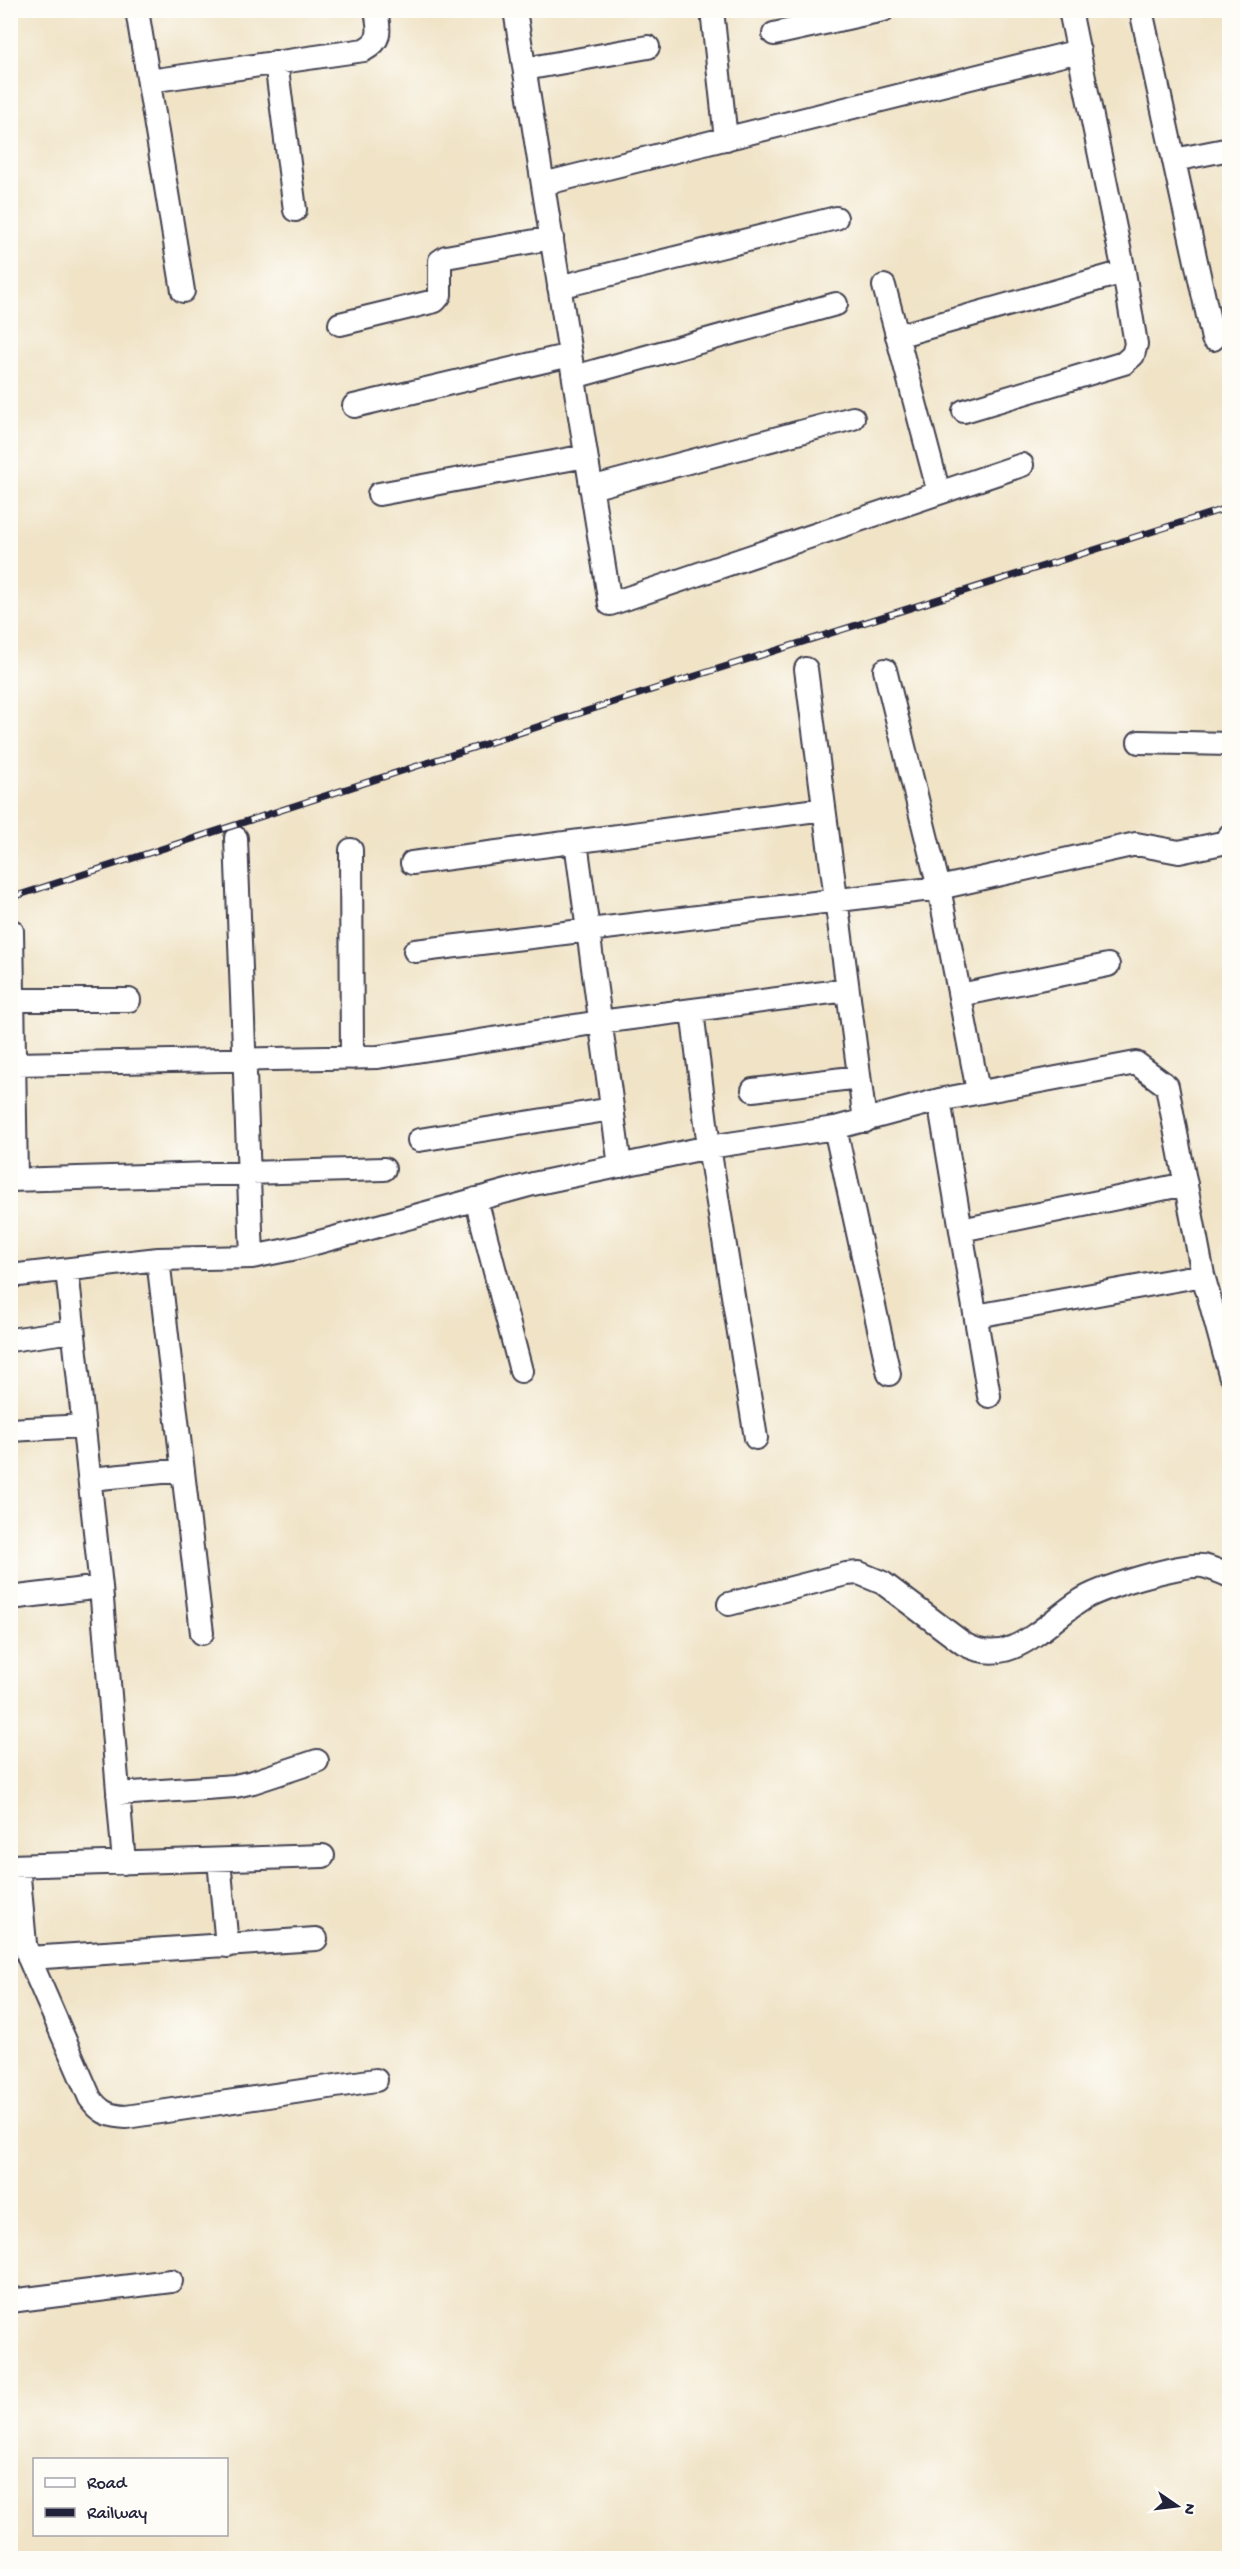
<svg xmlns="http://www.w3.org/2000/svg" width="1240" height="2569" font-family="'Gochi Hand',sans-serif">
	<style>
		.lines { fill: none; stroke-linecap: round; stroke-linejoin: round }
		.minor-casing { stroke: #413f50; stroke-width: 26 }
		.minor { stroke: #fff; stroke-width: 22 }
		.rail-casing { stroke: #22223b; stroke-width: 7 }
		.rail { stroke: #fdfcf7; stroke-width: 4.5; stroke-dasharray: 14; stroke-linecap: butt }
	</style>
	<rect width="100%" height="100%" fill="#fdfcf7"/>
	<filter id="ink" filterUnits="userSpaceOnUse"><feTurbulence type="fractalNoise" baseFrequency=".0167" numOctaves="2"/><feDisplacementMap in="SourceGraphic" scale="12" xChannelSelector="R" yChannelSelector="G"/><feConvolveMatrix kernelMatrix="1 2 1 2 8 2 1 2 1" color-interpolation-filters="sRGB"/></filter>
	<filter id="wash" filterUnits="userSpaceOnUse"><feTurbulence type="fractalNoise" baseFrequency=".008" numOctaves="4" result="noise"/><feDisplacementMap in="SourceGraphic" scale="24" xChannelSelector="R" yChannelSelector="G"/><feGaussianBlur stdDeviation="1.35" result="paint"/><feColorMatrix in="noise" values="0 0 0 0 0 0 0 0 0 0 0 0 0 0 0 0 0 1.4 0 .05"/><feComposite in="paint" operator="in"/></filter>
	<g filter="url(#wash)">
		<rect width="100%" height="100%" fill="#f0e3c6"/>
	</g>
	<g filter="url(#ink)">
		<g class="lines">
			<defs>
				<path id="minor" d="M137,10L183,291
					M515,10L610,604L1022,465
					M712,10L726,139
					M1141,10L1213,339
					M774,34L883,10
					M276,62L295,210
					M525,69L648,47
					M149,81L364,50C383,40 379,29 376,10
					M1174,160L1230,149
					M543,184L1079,51
					M884,286L939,493
					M559,287L836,218
					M340,324L435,301L440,295V261L446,257L552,238
					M897,336L1124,272
					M574,377L836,304
					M354,406L570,355
					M964,411L1124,363L1133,355L1136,344L1124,272L1070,10
					M591,488L853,418
					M379,494L586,456
					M806,669L865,1121
					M1139,742L1230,744
					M236,838L252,1257
					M576,842L620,1166
					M351,850L352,1058
					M412,863L824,809
					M12,931L16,1179
					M415,951L939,888L885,670
					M960,995L1108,965
					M14,1000H129
					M692,1011L709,1147L756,1438
					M14,1064L378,1057L600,1022L847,990
					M753,1090L859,1077
					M978,1091L939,888L1136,844L1179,852L1227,842L1230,835
					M939,1100L989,1396
					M835,1128L889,1374
					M419,1140L612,1109
					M10,1180L384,1169
					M476,1199L521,1371
					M961,1230L1186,1184
					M158,1259L202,1633
					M67,1270L101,1587L124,1863
					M10,1276L158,1259L252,1257L297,1248L533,1184L709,1147L835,1128L939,1100L1136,1063L1167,1086L1203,1275L1230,1374
					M976,1316L1203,1275
					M10,1340L73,1331
					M10,1430L84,1426
					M90,1479L183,1470
					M10,1598L101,1587
					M729,1604L846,1574L859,1573L883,1583L964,1644C1010,1670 1044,1624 1080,1601C1098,1588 1182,1563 1203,1566C1212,1568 1221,1572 1230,1576
					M118,1794L235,1786L253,1782L317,1761
					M219,1860L227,1946
					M10,1866L323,1856
					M18,1866L25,1944L29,1958L90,2098C100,2112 108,2116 126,2117L376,2080
					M29,1958L316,1939
					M10,2301L171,2281"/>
			</defs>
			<use href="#minor" class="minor-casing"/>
			<use href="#minor" class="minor"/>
			<defs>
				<path id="rail" d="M10,898L670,684L1230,507"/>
			</defs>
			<use href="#rail" class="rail-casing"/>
			<use href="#rail" class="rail"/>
		</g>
	</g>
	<rect width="1240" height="2569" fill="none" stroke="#fdfcf7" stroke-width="36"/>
	<rect x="33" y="2458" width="195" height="78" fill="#fdfcf7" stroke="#a5a5ac" stroke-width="1.5"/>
	<rect x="45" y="2478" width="30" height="9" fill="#ffffff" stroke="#a5a5ac" stroke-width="1.5"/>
	<text x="87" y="2488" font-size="18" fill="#22223b">Road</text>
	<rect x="45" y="2508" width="30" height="9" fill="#22223b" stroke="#a5a5ac" stroke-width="1.5"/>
	<text x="87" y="2518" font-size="18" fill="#22223b">Railway</text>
	<g transform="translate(1177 2506) rotate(104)" stroke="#fdfcf7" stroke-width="4.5" paint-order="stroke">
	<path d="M0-4.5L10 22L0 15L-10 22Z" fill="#22223b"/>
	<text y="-9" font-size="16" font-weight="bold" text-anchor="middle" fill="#22223b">N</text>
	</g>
</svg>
